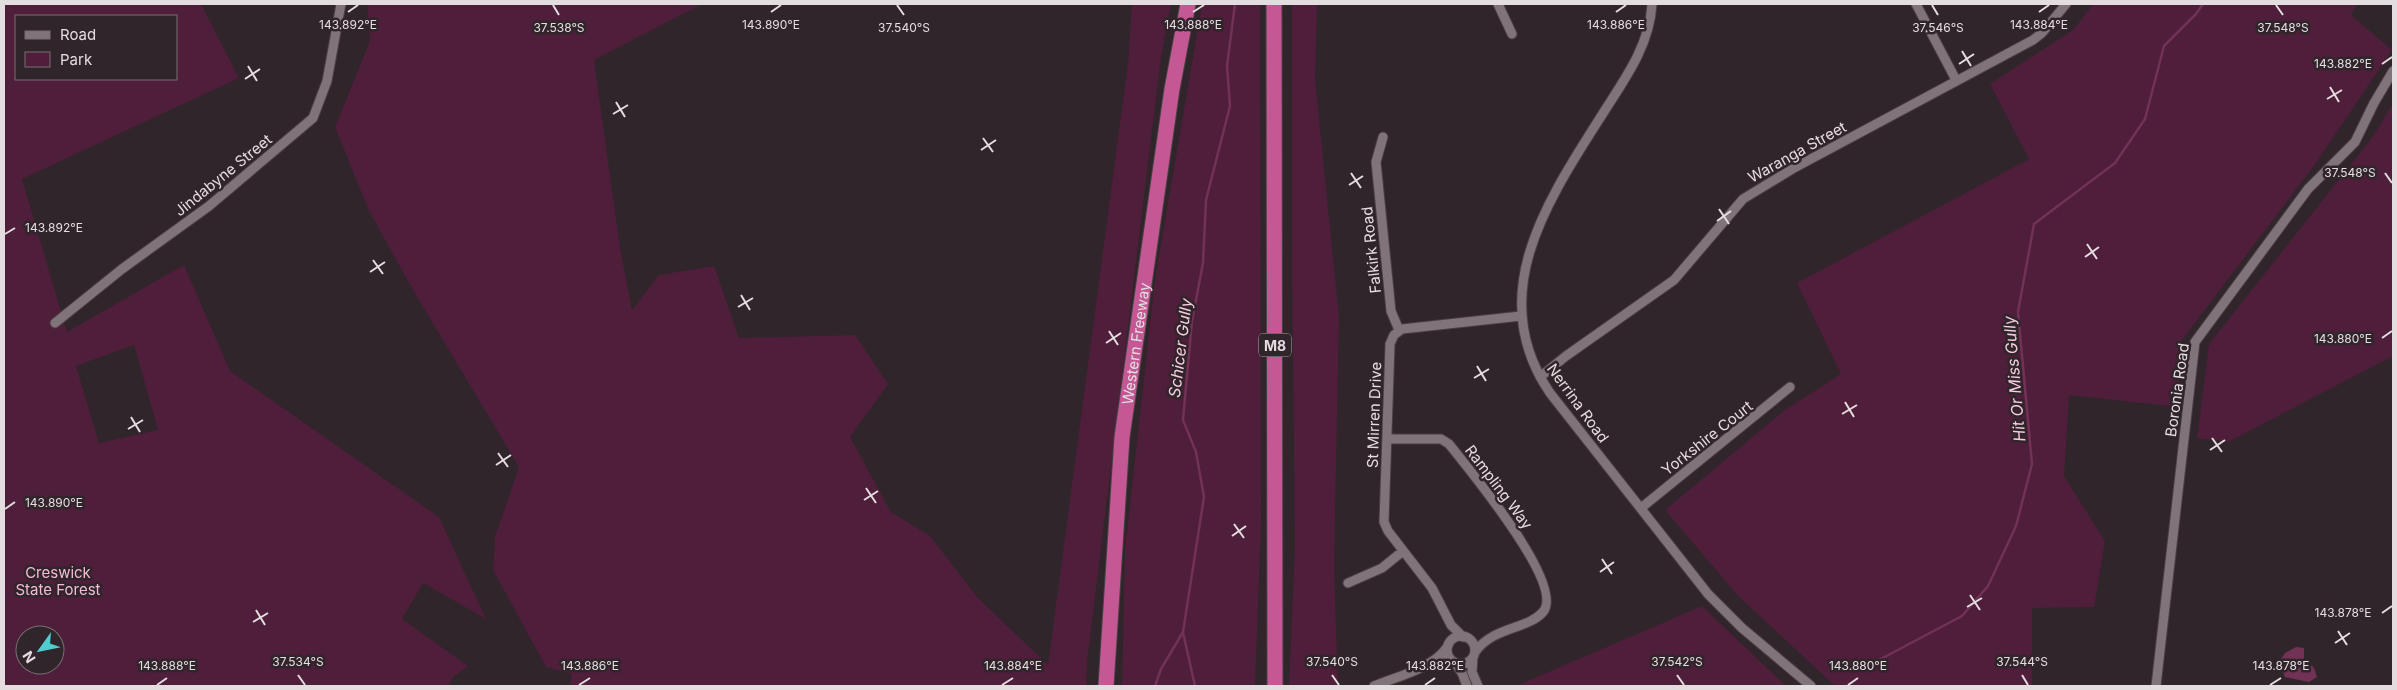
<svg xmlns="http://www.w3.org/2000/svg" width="2397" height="690" font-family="Inter,sans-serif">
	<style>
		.green { fill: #4f1e3a; fill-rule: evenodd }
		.water { fill: #713256 }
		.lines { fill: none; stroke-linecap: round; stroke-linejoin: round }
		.stream { stroke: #713256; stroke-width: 2.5 }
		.minor-casing { stroke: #484044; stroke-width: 11 }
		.motorway-casing { stroke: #484044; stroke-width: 17 }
		.minor { stroke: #807379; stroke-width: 9 }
		.motorway { stroke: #c35895; stroke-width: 15 }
		.ticks { fill: none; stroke: #e4dde0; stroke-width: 2 }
		.labels { text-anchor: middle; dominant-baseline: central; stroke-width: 5; stroke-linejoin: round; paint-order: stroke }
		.shield { fill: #30252a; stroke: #aea6a9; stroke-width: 1 }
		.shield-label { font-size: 14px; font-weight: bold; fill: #e4dde0 }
		.street-label { font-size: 15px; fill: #e4dde0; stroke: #30252a }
		.park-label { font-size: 15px; fill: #f5bad7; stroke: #30252a }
		.water-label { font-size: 16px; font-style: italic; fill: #f5cce0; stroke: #30252a }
		.ticks-label { font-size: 12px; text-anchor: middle; fill: #e4dde0; stroke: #30252a; stroke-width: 5; stroke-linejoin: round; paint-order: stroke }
	</style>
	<rect width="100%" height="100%" fill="#30252a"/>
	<path class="green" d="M4,4H201L239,78L22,179L67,332L184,265L230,371L439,517L486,619L423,583L402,619L468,666L453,677L448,686H4ZM16,16H176V79H16ZM134,345L158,430L99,443L76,366ZM25,635H55V665H25Z
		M367,4H702L594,60L620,248L632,310L659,275L714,266L739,338L855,335L888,384L850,437L891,512L930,536L978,598L1048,665L1128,63L1132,4H1171L1161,57L1087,662L1086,686H570L572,674L546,667L493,570L495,537L519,467L413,290L369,211L335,127L370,41Z
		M1202,4H1260L1261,525L1255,686H1122L1125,550L1155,280Z
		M1292,4H1317L1315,79L1339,317L1334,566L1338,686H1289L1295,545L1292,270Z
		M2093,4H2357L2351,15L2392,50L2316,163L2182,340L2178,407L2069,395L2064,476L2105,541L2094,607L2032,608V686H1835L1738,596L1665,510L1785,410L1841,374L1797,283L2029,159L1990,84L2073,30Z
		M2393,103V356L2228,442L2197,438L2209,344L2374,135Z
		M1702,606L1786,686H1516Z"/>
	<path class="water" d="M2296,647L2304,648V659L2314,668L2317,677L2309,682L2285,677L2279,662L2285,653Z"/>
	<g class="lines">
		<path class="stream" d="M1183,632L1195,686
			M1877,661L1962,616L1988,586L2016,526L2032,464L2018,312L2034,224L2115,163L2145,119L2164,46L2196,14L2203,4
			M1155,686L1161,669L1183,632L1204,497L1196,452L1183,420L1192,321L1203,263L1206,200L1230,106L1227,66L1235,4"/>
		<defs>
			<path id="minor" d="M1498,4L1512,34
				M1652,4C1650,43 1627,76 1607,107C1552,194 1481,292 1550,393L1708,594L1742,628L1811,686
				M1916,4L1956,80
				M1383,137L1376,162L1391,311L1399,330
				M55,323L122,269L209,206L313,118L327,81L341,4
				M1540,377L1566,356L1674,280L1743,199L1794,168L2033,40L2042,33L2066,4
				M1388,439H1441L1449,444C1468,468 1566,585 1543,612C1527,630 1494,626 1475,652
				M1641,508L1790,387
				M1348,583L1382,568L1403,551
				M1447 650a14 14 0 1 1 28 0a14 14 0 1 1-28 0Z
				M1463,637L1451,625L1432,588L1388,531L1384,522L1390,344L1394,335L1402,329L1521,316
				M1473,657L1472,672L1478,686
				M1455,663L1462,673L1467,686
				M1374,686C1398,676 1433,669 1448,646
				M2156,686L2195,342L2308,189L2355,142L2374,103L2393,71"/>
			<g id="motorway">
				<path d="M1274,4L1275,686"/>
				<path id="s1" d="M1106,686L1122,437L1172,89L1188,4"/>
			</g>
		</defs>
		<use href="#minor" class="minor-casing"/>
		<use href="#motorway" class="motorway-casing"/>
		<use href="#minor" class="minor"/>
		<use href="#motorway" class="motorway"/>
	</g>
	<path class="ticks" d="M553,5L559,15M897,5L904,15M1932,5L1938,15M2276,5L2283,15M348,12L358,5M771,12L781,5M1193,12L1204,5M1616,12L1626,5M2039,12L2049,5M1962,51L1971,66M1959,64L1974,54M2382,64L2392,57M248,66L257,81M245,79L260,69M2330,87L2339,102M2327,99L2342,90M616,102L625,117M613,114L628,105M983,138L993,152M981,150L996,140M1351,173L1361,188M2385,173L2392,183M1349,185L1363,176M1719,209L1729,224M1717,221L1731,211M5,234L15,228M2087,244L2097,259M2085,257L2099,247M373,260L383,274M370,272L385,262M741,295L750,310M738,307L753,298M1109,331L1118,345M2382,338L2392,331M1106,343L1121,333M1477,366L1486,381M1474,378L1489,369M1845,402L1854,417M1842,414L1857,405M131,417L140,432M128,429L143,420M2212,438L2222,452M2210,450L2225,440M498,453L508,467M496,465L511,455M866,488L876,503M864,500L878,491M5,509L15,502M1234,524L1244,538M1232,536L1246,526M1602,559L1612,574M1600,572L1614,562M1970,595L1980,610M1967,607L1982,598M256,610L265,625M2382,613L2392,606M253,622L268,613M2338,631L2347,645M2335,643L2350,633M298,675L305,685M1332,675L1339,685M1677,675L1684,685M2022,675L2028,685M157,685L167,678M579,685L590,678M1002,685L1013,678M1425,685L1435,678M1848,685L1858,678M2270,685L2281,678"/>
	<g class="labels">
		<rect class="shield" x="1259" y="333.5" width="32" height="23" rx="4"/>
		<g class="shield-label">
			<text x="1275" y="345">M8</text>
		</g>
		<g class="street-label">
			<text transform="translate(1797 152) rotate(-29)">Waranga Street</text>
			<text transform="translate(223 175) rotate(-39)">Jindabyne Street</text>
			<text transform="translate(1371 250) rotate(-96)">Falkirk Road</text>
			<text stroke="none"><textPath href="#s1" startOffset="344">Western Freeway</textPath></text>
			<text transform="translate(2177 390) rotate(-82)">Boronia Road</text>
			<text transform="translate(1578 403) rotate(54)">Nerrina Road</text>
			<text transform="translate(1374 415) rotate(-88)">St Mirren Drive</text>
			<text transform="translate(1707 438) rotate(-38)">Yorkshire Court</text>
			<text transform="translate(1499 487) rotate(53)">Rampling Way</text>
		</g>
		<g class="park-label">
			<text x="58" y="572">Creswick<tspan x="58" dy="17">State Forest</tspan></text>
		</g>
		<g class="water-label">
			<text transform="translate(1180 348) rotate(-83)">Schicer Gully</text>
			<text transform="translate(2014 379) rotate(-95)">Hit Or Miss Gully</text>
		</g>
	</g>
	<g class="ticks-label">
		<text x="1193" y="29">143.888°E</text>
		<text x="2039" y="29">143.884°E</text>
		<text x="348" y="29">143.892°E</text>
		<text x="771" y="29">143.890°E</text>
		<text x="1616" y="29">143.886°E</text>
		<text x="559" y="32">37.538°S</text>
		<text x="904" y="32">37.540°S</text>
		<text x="1938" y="32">37.546°S</text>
		<text x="2283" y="32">37.548°S</text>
		<text x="2343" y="68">143.882°E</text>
		<text x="2350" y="177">37.548°S</text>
		<text x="54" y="232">143.892°E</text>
		<text x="2343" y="343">143.880°E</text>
		<text x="54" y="507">143.890°E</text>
		<text x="2343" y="617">143.878°E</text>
		<text x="298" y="666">37.534°S</text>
		<text x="1332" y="666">37.540°S</text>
		<text x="1677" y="666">37.542°S</text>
		<text x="2022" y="666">37.544°S</text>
		<text x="167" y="670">143.888°E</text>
		<text x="590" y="670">143.886°E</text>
		<text x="1013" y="670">143.884°E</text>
		<text x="1435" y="670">143.882°E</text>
		<text x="1858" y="670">143.880°E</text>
		<text x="2281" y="670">143.878°E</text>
	</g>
	<rect width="2397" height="690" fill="none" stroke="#e4dde0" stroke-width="10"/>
	<rect x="15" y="15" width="162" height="65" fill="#30252a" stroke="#786f73"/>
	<rect x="25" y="31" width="25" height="8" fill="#807379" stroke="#786f73"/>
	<text x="60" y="40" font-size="15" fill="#e4dde0">Road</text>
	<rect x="25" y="52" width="25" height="15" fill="#4f1e3a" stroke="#786f73"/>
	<text x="60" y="65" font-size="15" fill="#e4dde0">Park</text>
	<g transform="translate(40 650) rotate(237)"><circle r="24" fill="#30252a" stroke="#786f73"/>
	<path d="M0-4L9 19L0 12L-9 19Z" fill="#52cdcf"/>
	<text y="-8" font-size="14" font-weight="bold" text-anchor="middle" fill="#e4dde0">N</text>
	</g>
</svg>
